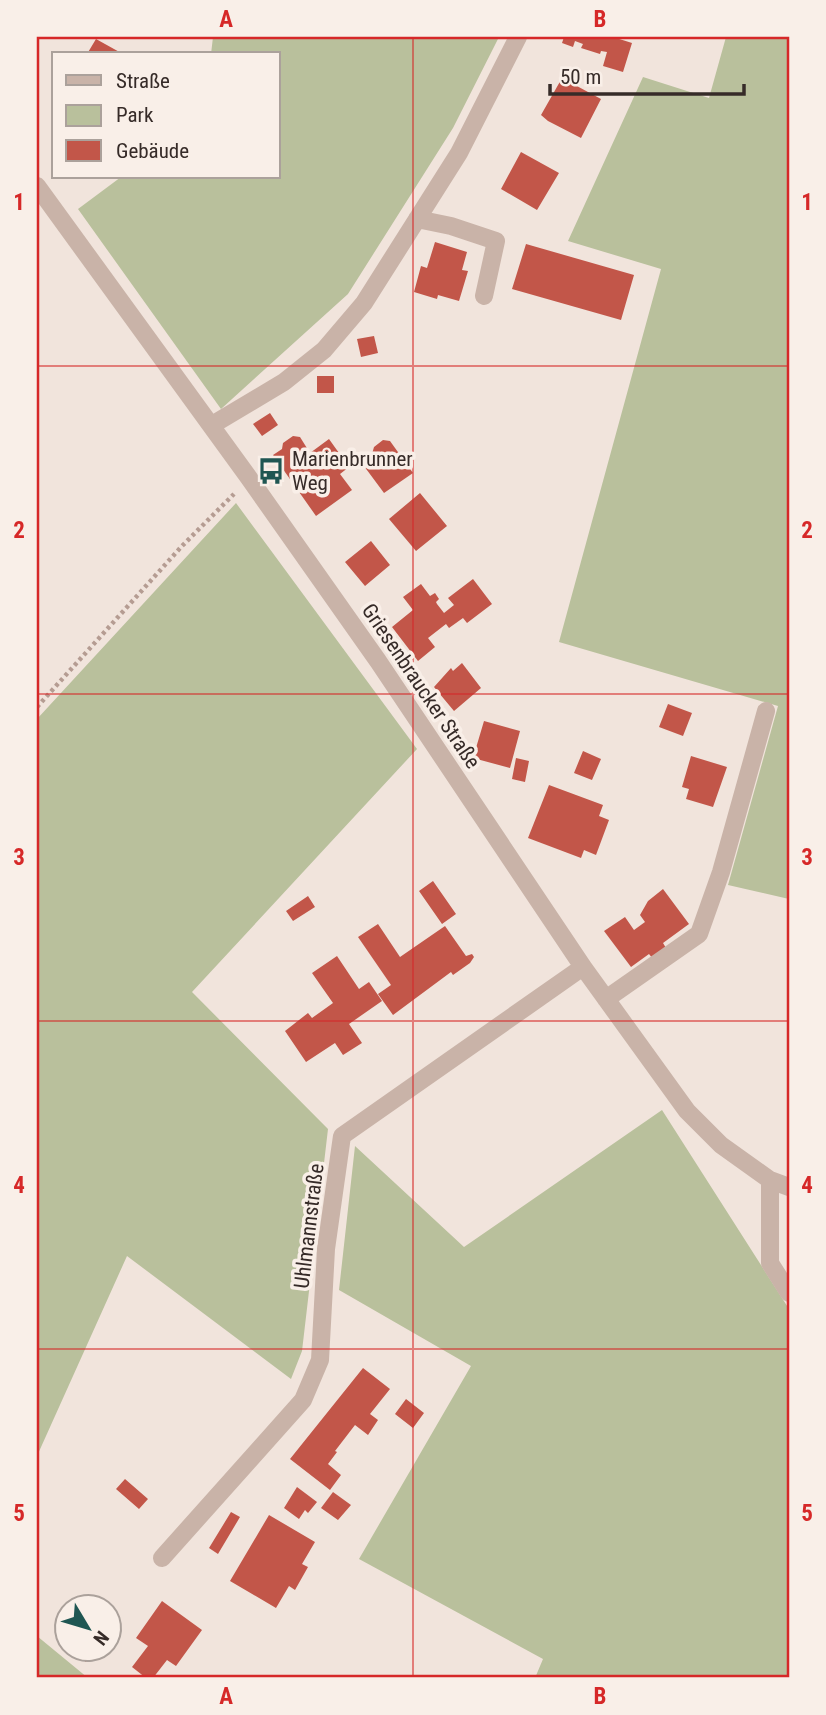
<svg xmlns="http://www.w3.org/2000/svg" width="826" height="1715" font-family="'Roboto Condensed',sans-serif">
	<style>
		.green { fill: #b9c09c }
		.building { fill: #c25649 }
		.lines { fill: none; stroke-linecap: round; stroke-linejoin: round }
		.path { stroke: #b59c92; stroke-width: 4.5; stroke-dasharray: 3.5 3.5; stroke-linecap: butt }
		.minor { stroke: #c9b3a8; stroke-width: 18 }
		.grid { fill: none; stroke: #d62828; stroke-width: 2; stroke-opacity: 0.55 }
		.labels { text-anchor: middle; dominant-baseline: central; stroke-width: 7; stroke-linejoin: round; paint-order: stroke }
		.poi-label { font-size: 21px; fill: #362b28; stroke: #f9efe8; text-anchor: start }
		.street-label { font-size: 21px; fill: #362b28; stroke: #f9efe8 }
		.neatline { fill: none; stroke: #d62828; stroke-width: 2.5 }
		.grid-label { font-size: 23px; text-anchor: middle; font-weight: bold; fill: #d62828 }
	</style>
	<rect width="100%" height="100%" fill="#f1e4dc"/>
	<path class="green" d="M213,37H499L453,128L348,294L221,409L78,209L121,177H278V54H211Z
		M726,37H789V899L728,885L778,706L559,642L661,269L568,241L643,77L709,98Z
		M236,503L417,749L192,992L328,1129L302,1351L291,1379L127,1256L37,1456V719Z
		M662,1110L789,1309V1678H535L543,1659L359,1559L471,1366L339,1290L355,1146L464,1247Z
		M37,1636L88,1678H37Z"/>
	<path class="building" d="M564,37H613L632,43L623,72L603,66L607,52L601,51L600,54L581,48L583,44L575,41L573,47L562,43Z
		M96,39L123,54H87Z
		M562,78L601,99L581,138L548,121L541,115Z
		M521,152L559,173L537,210L501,189Z
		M435,242L467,252L462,270L468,271L459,301L438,295L437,299L414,292L421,266L427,268Z
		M526,244L634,275L621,320L512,289Z
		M374,336L378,353L361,357L357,339Z
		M317,376H334V393H317Z
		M270,413L278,425L262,436L253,424Z
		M293,436L300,437L310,453L329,439L349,467L340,474L352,490L316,516L273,455L282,449L283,443Z
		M383,440L390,441L413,473L384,493L361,462L372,454L374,447Z
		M420,493L447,526L416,551L389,519Z
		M371,541L390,565L365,586L345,562Z
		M473,579L492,604L467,623L463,618L449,628L446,624L428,638L435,647L418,661L392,627L413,610L403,597L421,584L430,596L435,593L439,599L436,602L437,604L444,613L454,605L448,598Z
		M462,663L481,688L454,711L434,687L451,668L453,671Z
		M668,704L692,713L683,736L659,727Z
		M484,721L520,731L510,768L473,758Z
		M583,751L601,759L592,780L574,773Z
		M691,756L727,767L713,807L686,799L689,789L682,787Z
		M516,758L529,761L525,782L512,779Z
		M549,785L603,805L599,816L609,820L596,855L584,850L581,858L528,838Z
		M433,881L456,914L442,924L419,891Z
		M663,889L689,924L663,943L666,948L653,959L649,954L631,967L604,931L625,917L634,930L645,922L640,915L648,901Z
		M308,896L315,907L293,921L286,911Z
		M378,924L400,957L445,926L466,956L472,954L474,957L470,963L453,975L451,972L393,1015L378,994L391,985L358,937Z
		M337,956L359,989L369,982L382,1001L349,1024L362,1043L343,1055L335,1043L306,1062L285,1031L308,1013L312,1018L333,1003L312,973Z
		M363,1368L390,1389L370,1414L378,1420L368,1435L355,1425L335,1451L337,1452L328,1464L341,1475L330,1490L290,1459Z
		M406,1399L424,1413L413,1428L395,1414Z
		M125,1479L148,1499L139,1509L116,1489Z
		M297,1487L317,1502L308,1513L305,1510L299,1519L284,1508Z
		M333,1492L351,1505L338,1520L321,1508Z
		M231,1512L240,1517L218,1554L209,1548Z
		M269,1515L315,1542L302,1564L308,1567L295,1590L289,1586L276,1608L230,1581Z
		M162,1601L202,1630L176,1666L167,1660L153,1678H146L132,1667L148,1646L136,1638Z
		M67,1648H96L86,1662Z"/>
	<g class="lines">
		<path class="path" d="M37,707L182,546L234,494"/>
		<path class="minor" d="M37,186L249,478L378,661L583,967L687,1111L721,1145L770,1180L789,1187
			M417,219L451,226L496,241L484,296
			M212,425L284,382L324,350L364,303L459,153L518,37
			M606,999L699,934L721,872L766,711
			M770,1180V1263L789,1293
			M162,1558L303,1400L320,1360L326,1249L342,1136L583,967"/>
	</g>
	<path class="grid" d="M413,37V1678M37,366H789M37,694H789M37,1021H789M37,1349H789"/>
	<defs>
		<symbol id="bus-bare" viewBox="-9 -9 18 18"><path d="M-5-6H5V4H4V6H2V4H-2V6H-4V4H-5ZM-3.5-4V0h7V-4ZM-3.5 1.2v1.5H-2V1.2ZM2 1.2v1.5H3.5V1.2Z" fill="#1f5652" stroke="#f9efe8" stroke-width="2.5" paint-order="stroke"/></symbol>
	</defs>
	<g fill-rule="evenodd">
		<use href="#bus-bare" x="252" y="452" width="38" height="38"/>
	</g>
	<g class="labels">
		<g class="poi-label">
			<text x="292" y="459">Marienbrunner<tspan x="292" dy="24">Weg</tspan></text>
		</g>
		<g class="street-label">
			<text transform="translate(421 686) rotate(56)">Griesenbraucker Straße</text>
			<text transform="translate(309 1226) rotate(-83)">Uhlmannstraße</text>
		</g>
	</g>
	<rect width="826" height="1715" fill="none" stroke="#f9efe8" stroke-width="77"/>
	<rect x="52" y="52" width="228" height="126" fill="#f9efe8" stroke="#aba19b" stroke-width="2"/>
	<rect x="66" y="75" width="35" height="10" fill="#c9b3a8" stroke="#aba19b" stroke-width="2"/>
	<text x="116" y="88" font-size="21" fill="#362b28">Straße</text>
	<rect x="66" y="105" width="35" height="21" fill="#b9c09c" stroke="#aba19b" stroke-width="2"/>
	<text x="116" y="122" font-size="21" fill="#362b28">Park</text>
	<rect x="66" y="140" width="35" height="21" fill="#c25649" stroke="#aba19b" stroke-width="2"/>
	<text x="116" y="158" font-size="21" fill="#362b28">Gebäude</text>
	<g transform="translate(88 1628) rotate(128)"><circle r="33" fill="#f9efe8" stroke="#aba19b" stroke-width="2"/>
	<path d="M0-5L12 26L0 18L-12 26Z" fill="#1f5652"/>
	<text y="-10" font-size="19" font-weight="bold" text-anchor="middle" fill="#362b28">N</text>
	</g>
	<path d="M550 84v10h194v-10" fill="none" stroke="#362b28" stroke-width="3.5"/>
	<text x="560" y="84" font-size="21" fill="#362b28" stroke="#f9efe8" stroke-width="5" paint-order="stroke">50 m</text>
	<rect x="38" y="38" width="750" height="1638" class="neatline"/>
	<g class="grid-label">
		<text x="226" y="27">A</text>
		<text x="600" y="27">B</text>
		<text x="19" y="210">1</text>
		<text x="807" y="210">1</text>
		<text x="19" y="538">2</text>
		<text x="807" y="538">2</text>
		<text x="19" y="865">3</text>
		<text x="807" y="865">3</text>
		<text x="19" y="1193">4</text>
		<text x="807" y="1193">4</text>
		<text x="19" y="1521">5</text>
		<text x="807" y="1521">5</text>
		<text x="226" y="1704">A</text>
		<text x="600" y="1704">B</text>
	</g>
</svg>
